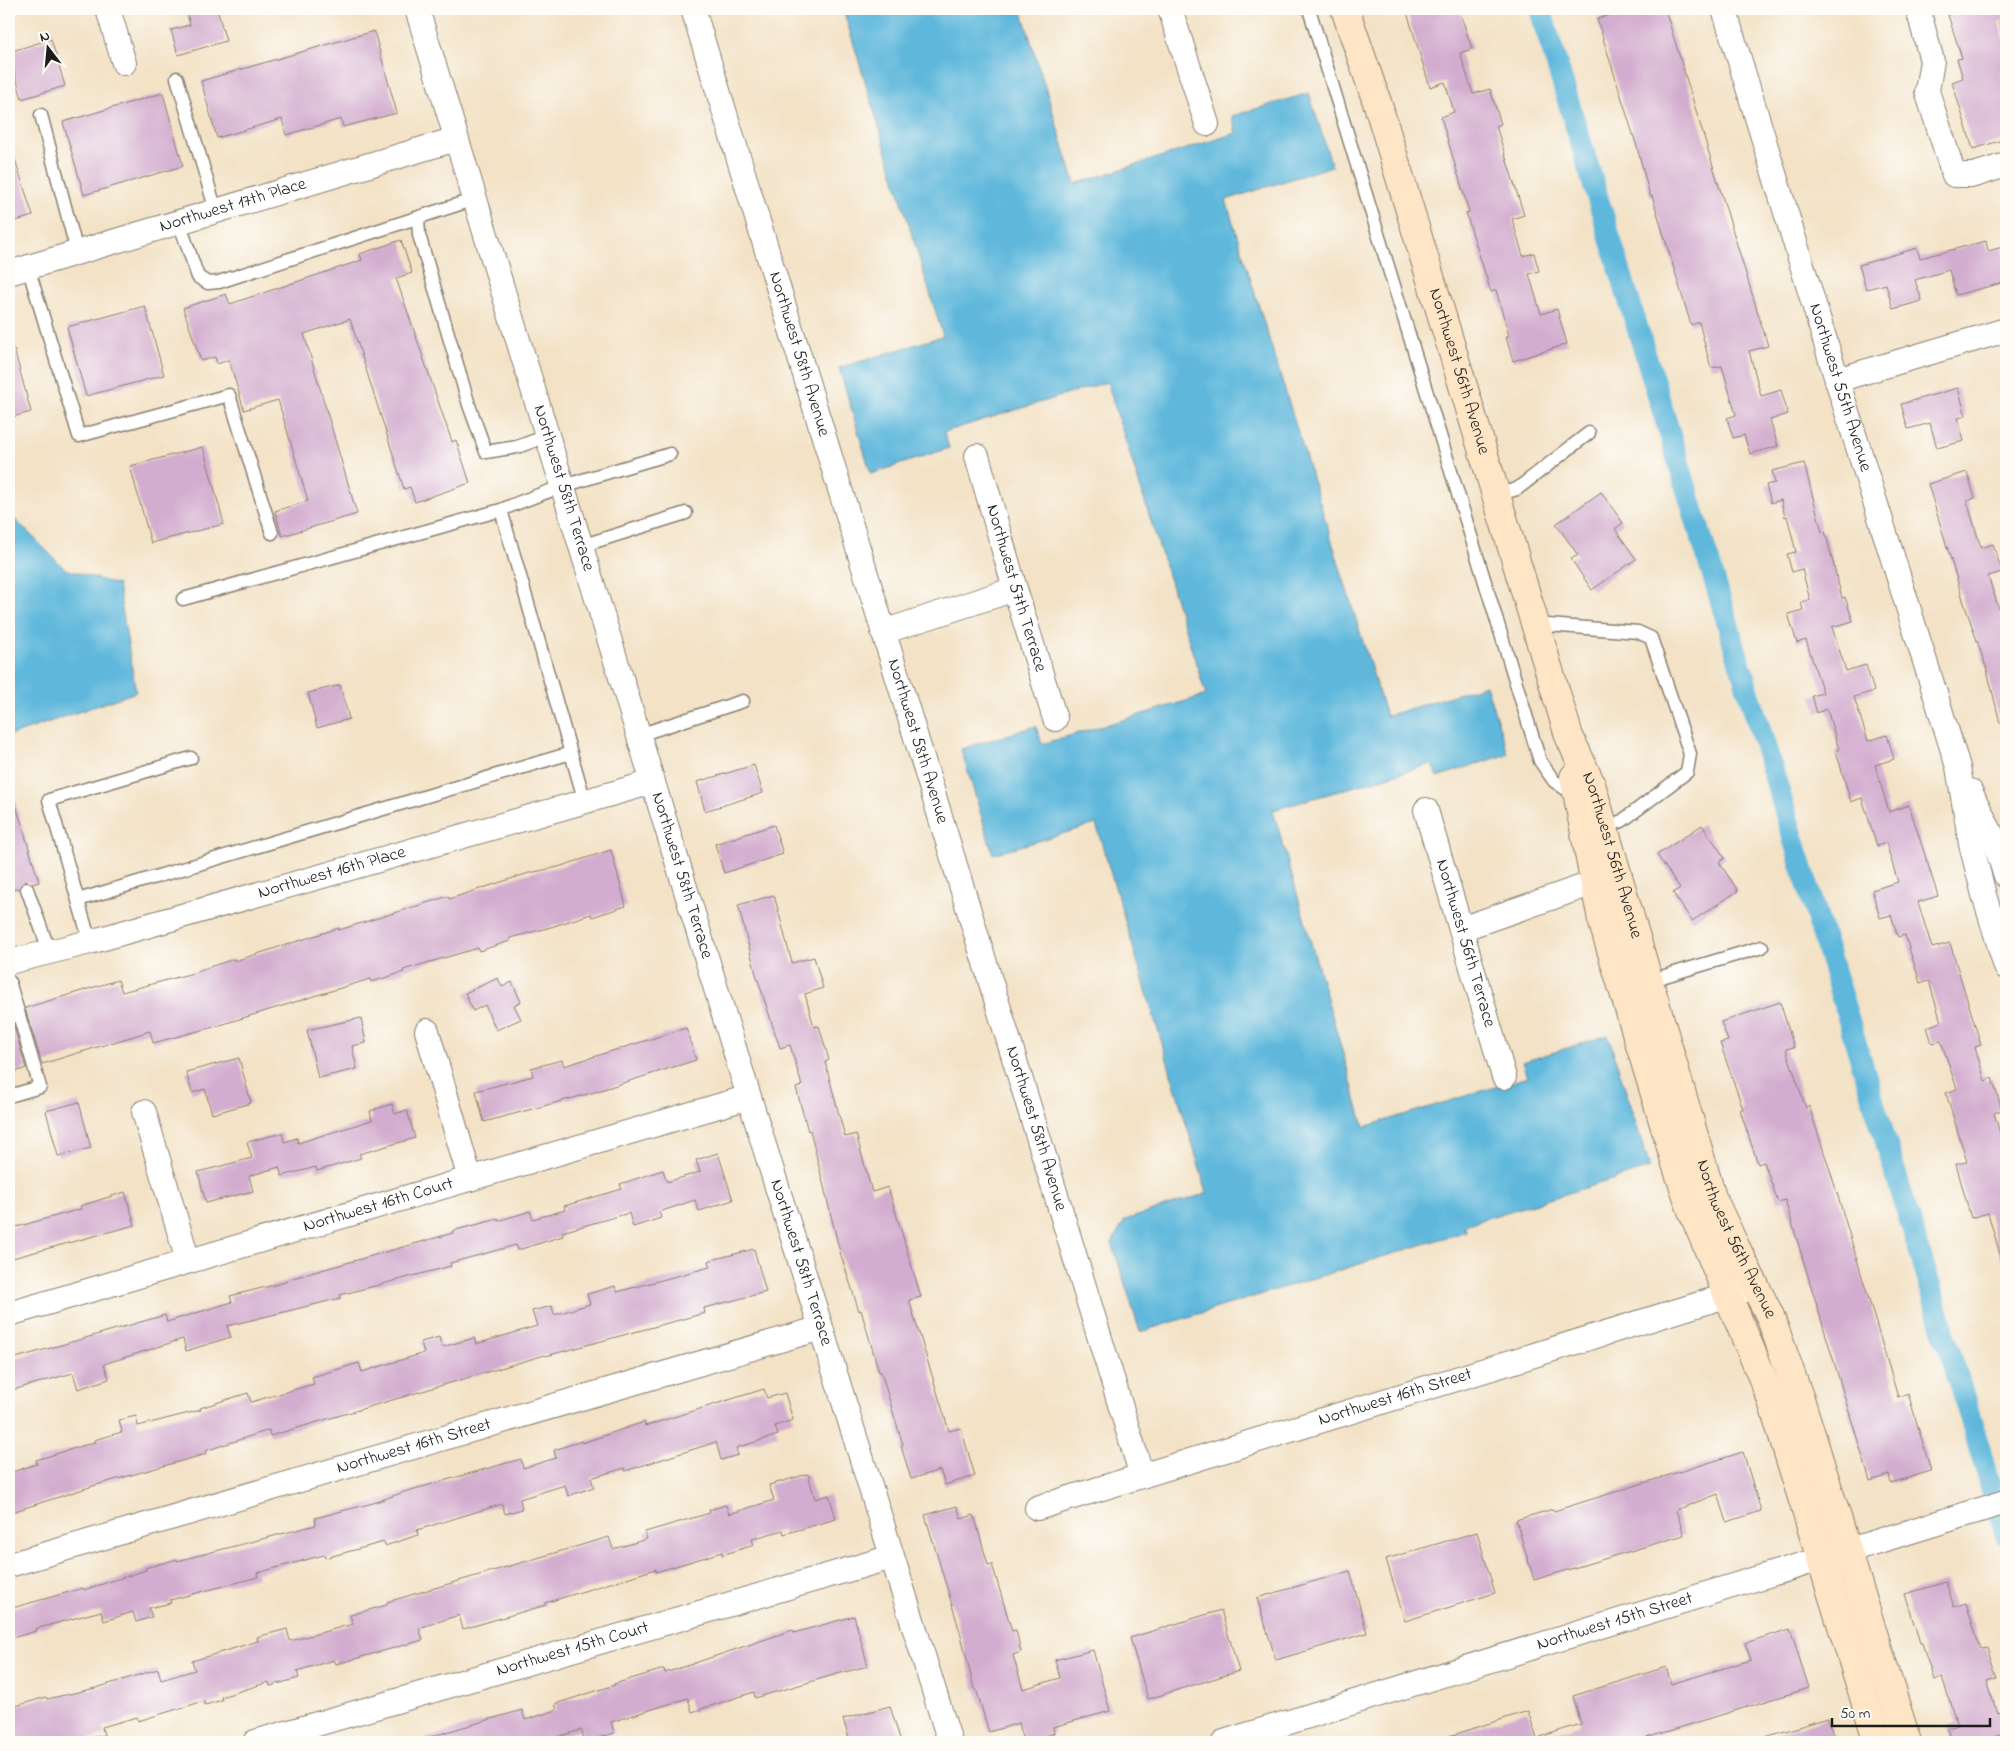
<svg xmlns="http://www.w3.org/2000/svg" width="2015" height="1751" font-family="'Indie Flower',sans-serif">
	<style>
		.water { fill: #5eb8dc; stroke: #3d6a7c }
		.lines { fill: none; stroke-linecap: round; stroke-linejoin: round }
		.canal { stroke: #5eb8dc; stroke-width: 22 }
		.building { fill: #d3adcf }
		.lane-casing { stroke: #887f71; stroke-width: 15 }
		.street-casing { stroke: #887f71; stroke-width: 26 }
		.secondary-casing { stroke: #887f71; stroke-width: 30 }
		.lane { stroke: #fff; stroke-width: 12 }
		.street { stroke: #fff; stroke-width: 24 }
		.secondary { stroke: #fde5c5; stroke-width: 28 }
		.labels { text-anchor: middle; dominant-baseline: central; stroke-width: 5; stroke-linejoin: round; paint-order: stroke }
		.street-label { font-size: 18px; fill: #1c1c1c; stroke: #fdfcf7 }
	</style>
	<rect width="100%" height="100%" fill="#fdfcf7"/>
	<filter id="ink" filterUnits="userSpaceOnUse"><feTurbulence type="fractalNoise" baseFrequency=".02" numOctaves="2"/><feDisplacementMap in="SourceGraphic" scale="10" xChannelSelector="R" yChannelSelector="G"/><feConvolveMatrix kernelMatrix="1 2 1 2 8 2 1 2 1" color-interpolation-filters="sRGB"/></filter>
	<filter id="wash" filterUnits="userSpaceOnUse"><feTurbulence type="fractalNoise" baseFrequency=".0096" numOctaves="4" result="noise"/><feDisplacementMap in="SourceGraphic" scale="20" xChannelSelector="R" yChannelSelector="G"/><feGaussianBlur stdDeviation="1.12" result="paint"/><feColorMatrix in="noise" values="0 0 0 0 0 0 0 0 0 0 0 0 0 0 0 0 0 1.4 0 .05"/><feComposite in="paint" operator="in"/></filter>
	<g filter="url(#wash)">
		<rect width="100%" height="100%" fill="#f3e2c6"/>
		<path class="water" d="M843,9H1021L1075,184L1236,133L1232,116L1309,93L1332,166L1226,200L1386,716L1486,685L1508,754L1437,777L1432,764L1273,810L1364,1127L1528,1077L1523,1062L1608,1035L1650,1168L1464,1225L1466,1231L1140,1332L1112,1243L1125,1220L1207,1193L1096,824L993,854L961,749L1036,726L1042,744L1206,695L1107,382L944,432L949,448L871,474L839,368L943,336Z
			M9,513L65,569L118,585L136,692L9,736Z"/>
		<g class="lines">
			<path class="canal" d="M1540,9L2006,1535"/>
		</g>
		<g id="blocks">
			<path class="building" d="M186,9H217L226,41L178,55L171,30L190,25Z
				M1406,9H1459L1472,49L1460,53L1473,94L1490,89L1501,124L1496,126L1524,215L1512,219L1523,256L1534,253L1539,271L1529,274L1541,314L1557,309L1567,344L1513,361L1506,337L1509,336L1496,290L1491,292L1466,213L1469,212L1441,117L1454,112L1445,82L1430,87Z
				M1630,9H1665L1768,346L1749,351L1761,396L1781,390L1788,414L1770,420L1778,446L1750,454L1744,435L1733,438L1727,418L1736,415L1722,366L1711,368L1699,322L1691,325L1652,196H1650L1637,147L1597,19Z
				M1959,9H2006V19L1999,22L2006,46V70L2001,71L2006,89V139L1973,149L1952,82L1963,78L1957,59L1962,58L1947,12Z
				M374,31L397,113L343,127L341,119L286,135L282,119L217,138L201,81Z
				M51,39L65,86L22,99L9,52Z
				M163,93L183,166L84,195L63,122Z
				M9,150H12L33,216L9,223Z
				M401,240L412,273L396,278L452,442L456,440L470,483L415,502L410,487L404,489L350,319L304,334L357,514L282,536L275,511L308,501L278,400L244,410L229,360L217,364L215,357L201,361L183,308L226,294L230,304L362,260L360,254Z
				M1986,241L1988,251L2003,247L2006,259V282L1956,295L1949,270L1915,280L1922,301L1893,309L1886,284L1866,289L1859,265L1917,248L1920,258Z
				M145,306L164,375L86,396L67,327Z
				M14,349L31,412L9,418V350Z
				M1958,388L1966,416L1958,418L1964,441L1937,448L1930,423L1908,429L1901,404Z
				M203,447L224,524L151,543L130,466Z
				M1804,463L1822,532L1825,531L1842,598L1845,597L1853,621L1832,627L1846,671L1866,665L1874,691L1854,697L1868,741L1887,735L1894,759L1875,765L1889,812L1909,805L1938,896L1918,902L1932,948L1950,943L1981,1045L1975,1047L1985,1081L1992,1078L2002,1110L1994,1113L2006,1153V1260L2002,1261L1988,1213L1971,1218L1956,1164L1967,1162L1946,1093L1957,1089L1941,1041L1932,1043L1927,1027L1941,1022L1929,981L1920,983L1905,935L1898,937L1891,915L1880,918L1872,890L1898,882L1886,843L1877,846L1862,798L1851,802L1836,751L1839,750L1827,709L1817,713L1812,696L1823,693L1806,640L1797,643L1788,614L1803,610L1801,602L1810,600L1802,569L1792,572L1787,554L1796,552L1787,516L1785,517L1781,500L1771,503L1766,485L1775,483L1772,471Z
				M1967,472L1975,498L1967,501L1981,548L1993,544L2002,572L1988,576L2006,631V722L2000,723L1987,670L1964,603L1928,484Z
				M1601,492L1623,523L1615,529L1636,559L1592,590L1571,559L1578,555L1556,524Z
				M340,685L349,719L317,728L308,693Z
				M754,765L763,793L705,811L697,782Z
				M13,795L39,882L33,884L25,881L19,888L9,891V796Z
				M774,825L783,854L724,873L715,844Z
				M1702,825L1725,858L1719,862L1738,891L1692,921L1673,893L1680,888L1657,855Z
				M611,850L626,906L592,917L591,914L551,927L510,938V941L479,951L478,948L403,970L404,972L371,982L370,979L217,1026L153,1043L150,1031L42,1064L25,1008L118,980L122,992L197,972V971L234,959L235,961L339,928V930L449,896V899L529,873L558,867Z
				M774,895L792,963L814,957L823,988L805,994L814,1027L819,1026L829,1060L825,1062L845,1137L856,1134L872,1192L888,1187L921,1297L909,1300L949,1431L961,1428L975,1476L945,1485L940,1470L911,1479L901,1446L903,1445L881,1372H879L861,1310L859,1311L840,1252L810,1130L808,1131L796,1088L802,1086L790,1045L780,1048L756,974L738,905Z
				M498,978L502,987L512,982L521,1002L514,1005L521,1019L496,1030L485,1005L473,1011L465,993Z
				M1780,1002L1794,1047L1786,1049L1806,1108L1809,1106L1834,1183L1898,1397L1908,1393L1931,1471L1891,1483L1889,1475L1870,1481L1785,1200L1778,1202L1764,1162L1758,1164L1740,1110L1743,1109L1720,1043L1728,1041L1721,1022Z
				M10,1013L26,1068L9,1074V1014Z
				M361,1018L366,1043L352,1046L357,1069L318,1078L307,1030Z
				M686,1028L696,1060L588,1094L484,1122L476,1091L533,1076L531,1068L562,1060L564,1066Z
				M239,1058L251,1103L212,1114L205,1089L192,1093L186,1072Z
				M79,1102L91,1148L58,1156L46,1111Z
				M392,1104L395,1114L407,1110L415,1138L359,1154L361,1158L317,1171L316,1167L282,1176L279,1167L249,1176L253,1191L206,1203L198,1172L252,1158L247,1142L282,1133L284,1142L297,1138L298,1143L372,1120L370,1111Z
				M718,1153L733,1200L699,1211L695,1200L659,1212L661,1218L633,1227L629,1213L562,1232L563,1236L518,1250L516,1245L450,1263L451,1266L340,1295L341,1298L227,1326L231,1337L186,1351L183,1339L104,1364L109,1379L78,1389L73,1373L9,1391V1360L165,1315L167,1322L232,1302L230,1296L286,1282V1280L453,1233L452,1231L498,1219V1221L530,1211L533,1219L565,1210L564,1206L622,1189L620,1184L663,1170L667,1182L700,1172L696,1160Z
				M125,1192L135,1225L9,1259V1229L81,1209L80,1206Z
				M754,1249L766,1292L704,1308L705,1313L546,1356L545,1355L270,1436L269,1430L205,1451L206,1454L96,1485L9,1513V1473L37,1464L36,1460L95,1442L94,1440L122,1432L119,1420L136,1416L138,1426L201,1410L200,1408L248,1393L251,1402L314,1384L312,1377L359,1363L362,1372L424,1353L421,1342L439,1337L442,1347L474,1338L476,1344L537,1326L532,1311L552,1306L554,1315L590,1304L587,1294L615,1286L617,1292L710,1267L708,1261Z
				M764,1389L767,1398L785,1393L793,1420L775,1426L778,1435L736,1448L738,1455L721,1460L716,1442L625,1471V1468L591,1478L594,1487L568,1496L565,1485L520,1499L522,1509L505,1514L502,1504L417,1530L418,1535L385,1546L384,1542L325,1558L324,1555L257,1573L258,1577L170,1600L171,1603L149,1608L152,1617L136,1622L133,1612L104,1621L101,1611L35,1629L36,1631L9,1639V1609L83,1588L84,1590L146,1570L145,1568L177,1559V1561L316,1525L315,1518L373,1503L404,1492L521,1459L523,1468L556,1458L554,1450L582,1441V1443L644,1422L645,1426Z
				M1743,1452L1761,1511L1727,1522L1718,1494L1676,1510L1684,1535L1534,1580L1516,1520L1553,1509L1554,1511Z
				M808,1474L815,1499L829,1495L836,1519L784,1534L783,1530L752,1539L754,1545L722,1555V1552L656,1572V1569L545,1603L546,1605L463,1629L459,1615L419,1628L423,1640L336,1664L334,1660L297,1671L299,1678L270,1686L269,1682L221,1697L222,1700L205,1705L204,1701L138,1721L137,1717L102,1727L104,1735L74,1742H9V1708L46,1697L47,1699L96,1688L158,1669L161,1680L195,1670L192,1661L258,1641L257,1637L287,1629L290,1641L353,1624L350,1615L387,1605V1602L609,1537L613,1549L647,1539L645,1532L710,1513L709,1510L726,1505L729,1514L774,1500L769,1485Z
				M957,1506L961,1519L974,1515L988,1565L992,1564L1012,1631L1016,1630L1021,1652L1013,1655L1023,1689L1060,1678L1055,1660L1093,1650L1110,1711L1053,1727L1054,1733L1024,1742L1019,1723L989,1732L976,1689H974L961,1635L925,1515Z
				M1477,1532L1495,1593L1405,1621L1386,1559Z
				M1350,1571L1367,1633L1276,1660L1257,1598Z
				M1946,1582L1954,1607L1966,1603L1980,1648L1986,1647L1996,1678L1987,1681L1997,1712L2000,1711L2006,1733L1995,1737L1996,1742H1951L1947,1727L1957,1724L1942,1677L1934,1680L1922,1643H1920L1905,1594Z
				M1221,1610L1239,1671L1148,1699L1130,1638Z
				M854,1616L868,1666L837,1674L755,1698L754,1692L692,1712L688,1698L611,1722L614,1733L585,1742L581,1730L540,1742H426V1738L522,1710L525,1720L557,1710L555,1704L615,1685L614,1684L664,1669L665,1673L793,1630L794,1633Z
				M1790,1629L1809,1688L1633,1742H1541L1540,1737L1581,1724L1573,1696L1666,1667L1671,1684L1751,1660L1745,1643Z
				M890,1706L901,1742H850L843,1719Z
				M1528,1711L1538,1742H1440V1739Z
				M1828,1718L1836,1742H1763L1762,1738Z"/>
		</g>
	</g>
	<g filter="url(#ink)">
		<use href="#blocks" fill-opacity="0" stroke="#887f71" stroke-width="1"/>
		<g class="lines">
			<defs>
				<path id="lane" d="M1309,9L1540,761L1554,781L1576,796
					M177,78L216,211
					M41,115L77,252
					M418,218L419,235L469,405L486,452L517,447L547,436
					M179,222L198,277L208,283L219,282L475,199
					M28,267L79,436L229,395L272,533
					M1496,495L1517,489L1589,433
					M501,510C556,486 613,471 670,454
					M581,546L686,513
					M183,599L501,510L585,802
					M1535,624L1638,632L1651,638L1690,754L1687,772L1622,821L1604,828
					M639,735L743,701
					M27,889L50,953
					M78,900L571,753
					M90,942L49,800L191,758
					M9,981L40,1087L9,1096
					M1648,981L1762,947"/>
				<g id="street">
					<path d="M108,9L124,63"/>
					<path id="s1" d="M417,9L749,1097L950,1742"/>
					<path id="s2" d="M693,9L1142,1476"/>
					<path d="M1170,9L1207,124"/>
					<path id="s3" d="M1724,9L1837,380L1958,767L1971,844L1984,895L2006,967"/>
					<path d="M1918,9L1932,61L1927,91L1954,175H1974L2006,165"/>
					<path id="s4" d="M9,273L456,139"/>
					<path d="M1837,380L2006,330"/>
					<path id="s5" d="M977,456L1015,589L1055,719"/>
					<path d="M883,632L1015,589"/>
					<path d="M1970,791L1993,837L2006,876"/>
					<path id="s6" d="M1426,810L1504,1077"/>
					<path d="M1461,929L1611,877"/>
					<path id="s7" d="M9,962L90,942L653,782"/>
					<path d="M427,1031L470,1179"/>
					<path d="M144,1112L188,1261"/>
					<path id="s8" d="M9,1314L749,1097"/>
					<path id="s9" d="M1037,1508L1755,1287"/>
					<path id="s10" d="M9,1565L821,1328"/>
					<path id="s11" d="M255,1742L892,1557"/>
					<path id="s12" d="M1224,1742L2006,1502"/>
				</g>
				<g id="secondary">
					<path id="s13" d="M1345,9L1378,105L1569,736L1591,784L1712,1197L1734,1244L1770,1316L1801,1402L1907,1742"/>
					<path d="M1574,777L1602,920L1677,1167L1691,1208L1771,1398L1878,1742"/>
				</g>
			</defs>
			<use href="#lane" class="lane-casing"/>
			<use href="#street" class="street-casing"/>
			<use href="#secondary" class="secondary-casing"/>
			<use href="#lane" class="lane"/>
			<use href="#street" class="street"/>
			<use href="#secondary" class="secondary"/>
		</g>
	</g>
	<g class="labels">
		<g class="street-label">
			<text stroke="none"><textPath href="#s4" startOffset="234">Northwest 17th Place</textPath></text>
			<text stroke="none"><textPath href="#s2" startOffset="361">Northwest 58th Avenue</textPath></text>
			<text stroke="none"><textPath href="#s13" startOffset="380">Northwest 56th Avenue</textPath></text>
			<text stroke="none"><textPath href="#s3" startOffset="396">Northwest 55th Avenue</textPath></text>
			<text stroke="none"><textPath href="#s1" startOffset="501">Northwest 58th Terrace</textPath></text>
			<text stroke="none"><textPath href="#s5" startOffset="138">Northwest 57th Terrace</textPath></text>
			<text stroke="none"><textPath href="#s2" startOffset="766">Northwest 58th Avenue</textPath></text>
			<text stroke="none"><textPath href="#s13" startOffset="888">Northwest 56th Avenue</textPath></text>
			<text stroke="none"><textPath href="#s7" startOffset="335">Northwest 16th Place</textPath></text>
			<text stroke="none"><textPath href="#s1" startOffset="906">Northwest 58th Terrace</textPath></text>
			<text stroke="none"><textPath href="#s6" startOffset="139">Northwest 56th Terrace</textPath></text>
			<text stroke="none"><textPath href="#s2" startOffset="1171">Northwest 58th Avenue</textPath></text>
			<text stroke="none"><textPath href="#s8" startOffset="385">Northwest 16th Court</textPath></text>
			<text stroke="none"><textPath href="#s13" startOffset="1292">Northwest 56th Avenue</textPath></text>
			<text stroke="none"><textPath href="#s1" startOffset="1311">Northwest 58th Terrace</textPath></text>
			<text stroke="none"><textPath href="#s9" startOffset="375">Northwest 16th Street</textPath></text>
			<text stroke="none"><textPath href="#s10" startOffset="422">Northwest 16th Street</textPath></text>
			<text stroke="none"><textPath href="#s12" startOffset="409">Northwest 15th Street</textPath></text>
			<text stroke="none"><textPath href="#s11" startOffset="331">Northwest 15th Court</textPath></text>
		</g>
	</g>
	<rect width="2015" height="1751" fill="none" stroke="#fdfcf7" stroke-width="30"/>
	<g transform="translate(48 48) rotate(344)" stroke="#fdfcf7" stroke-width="4" paint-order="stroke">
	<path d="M0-4L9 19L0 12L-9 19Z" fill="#1c1c1c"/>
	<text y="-8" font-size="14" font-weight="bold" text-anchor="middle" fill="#1c1c1c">N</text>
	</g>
	<path d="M1832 1718v8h158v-8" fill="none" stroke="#1c1c1c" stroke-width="2.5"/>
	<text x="1840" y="1718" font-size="15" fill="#1c1c1c" stroke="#fdfcf7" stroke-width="4" paint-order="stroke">50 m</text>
</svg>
